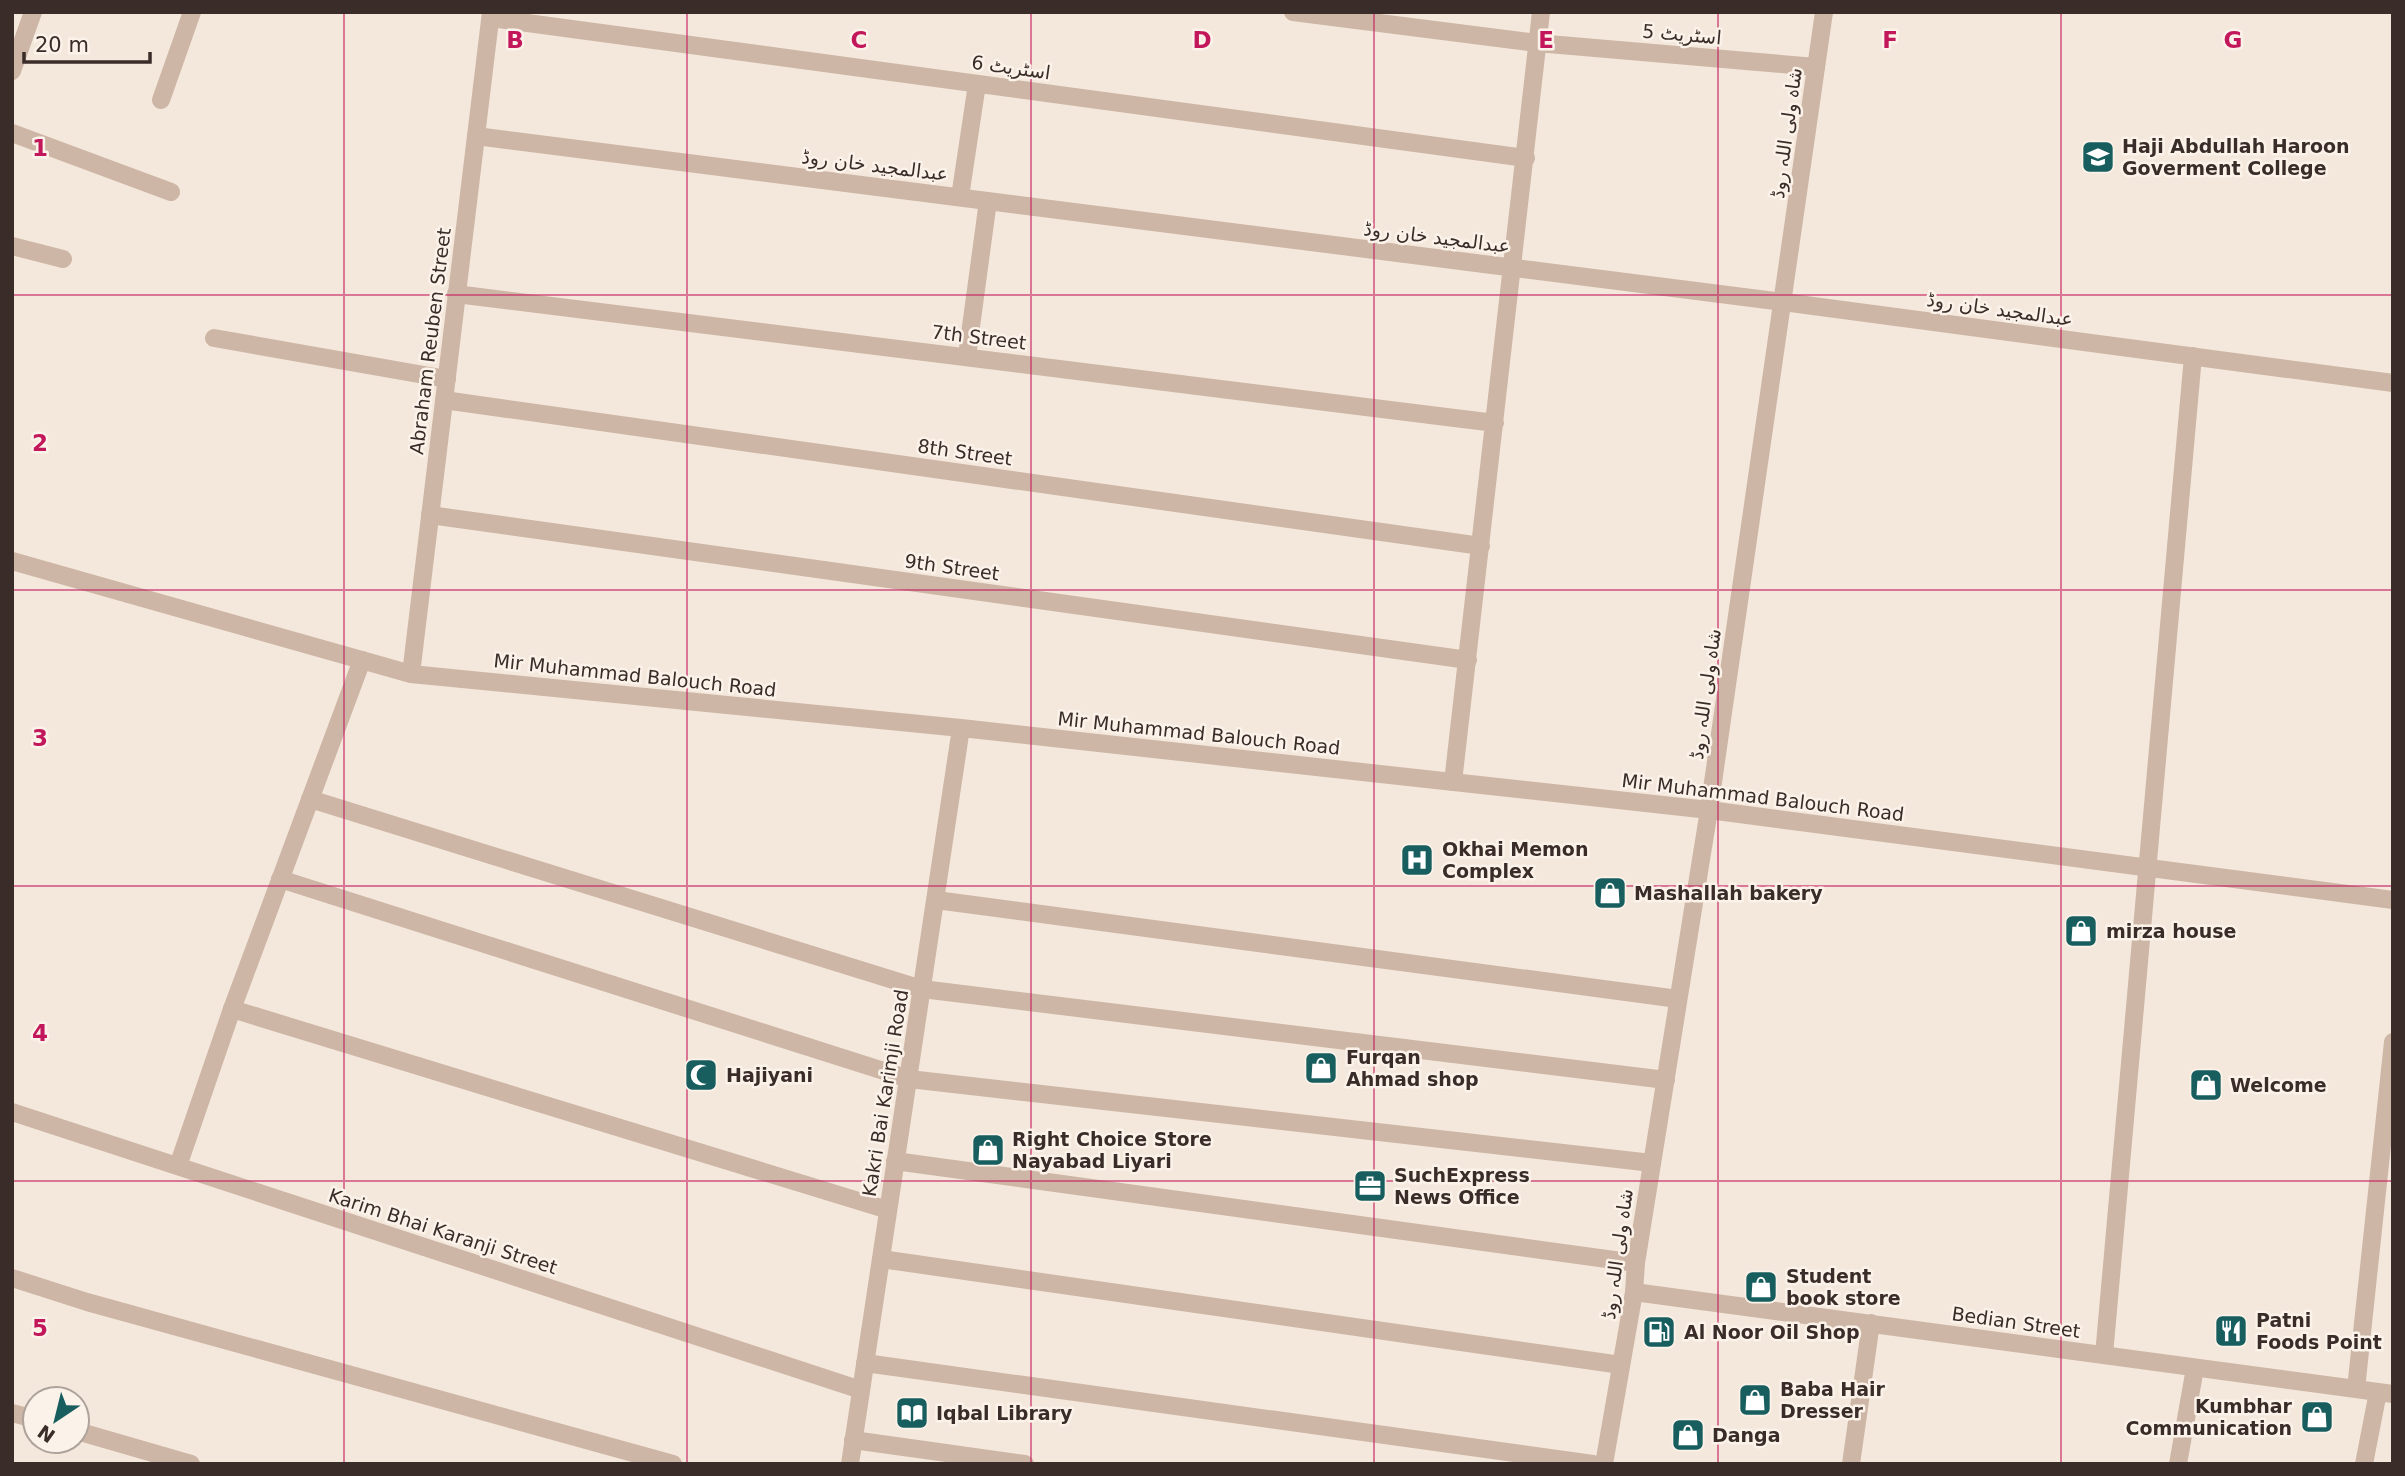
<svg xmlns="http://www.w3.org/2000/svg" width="2405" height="1476" font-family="'DejaVu Sans','Noto Sans Arabic',sans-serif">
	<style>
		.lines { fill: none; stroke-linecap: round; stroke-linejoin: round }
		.service { stroke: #ceb6a6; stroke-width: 18 }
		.minor { stroke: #ceb6a6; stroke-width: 18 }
		.tertiary { stroke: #ceb6a6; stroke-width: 18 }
		.grid { fill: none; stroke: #c2185b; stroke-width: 2; stroke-opacity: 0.55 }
		.labels { text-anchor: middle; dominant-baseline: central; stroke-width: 5; stroke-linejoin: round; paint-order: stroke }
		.street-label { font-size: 19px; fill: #3a2c28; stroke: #fbf2e9 }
		.poi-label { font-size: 19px; font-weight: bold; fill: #3a2c28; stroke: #fbf2e9; text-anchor: start }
		.grid-label { font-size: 23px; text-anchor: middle; font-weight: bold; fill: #c2185b; stroke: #fbf2e9; stroke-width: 5; stroke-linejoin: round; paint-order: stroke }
	</style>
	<rect width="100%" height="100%" fill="#f4e8dc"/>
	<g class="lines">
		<path class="service" d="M310,799L922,989L1666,1080
			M280,879L909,1079L1652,1163
			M936,900L1678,999
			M232,1009L888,1210
			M895,1161L1636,1263
			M881,1259L1621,1365
			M865,1363L1593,1464
			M853,1440L1025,1464"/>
		<path class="minor" d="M1293,12L1537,43L1816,67
			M491,18L1526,158
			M12,71L33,12
			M161,100L192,12
			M12,133L171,192
			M476,136L1783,302L2393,383
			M960,197L977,84
			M12,246L63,259
			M456,294L1495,423
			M214,338L447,379
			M967,356L988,201
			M444,400L1481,546
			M430,515L1468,660
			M1453,782L1541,12
			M1709,810L2393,900
			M12,1112L861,1390
			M178,1166L232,1009L362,660
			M12,1278L87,1302L673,1464
			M1634,1292L2393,1394
			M2104,1355L2193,356
			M2356,1389L2393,1042
			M12,1413L35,1419
			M77,1431L191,1464
			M1851,1464L1871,1323
			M2178,1464L2195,1368
			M2364,1464L2378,1392"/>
		<path class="tertiary" d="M12,561L411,674L961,728L1709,810
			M411,674L491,12
			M850,1464L961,728
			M1604,1464L1634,1292L1636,1263L1709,810L1824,12"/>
	</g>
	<path class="grid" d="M344,12V1464M687,12V1464M1031,12V1464M1374,12V1464M1718,12V1464M2061,12V1464M12,295H2393M12,590H2393M12,886H2393M12,1181H2393"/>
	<defs>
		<symbol id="university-square" viewBox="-11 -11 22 22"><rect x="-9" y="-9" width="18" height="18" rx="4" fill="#195e5f" stroke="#fbf2e9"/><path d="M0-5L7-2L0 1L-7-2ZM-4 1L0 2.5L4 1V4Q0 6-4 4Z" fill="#fff"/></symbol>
		<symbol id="hospital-square" viewBox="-11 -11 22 22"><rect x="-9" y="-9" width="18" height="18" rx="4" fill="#195e5f" stroke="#fbf2e9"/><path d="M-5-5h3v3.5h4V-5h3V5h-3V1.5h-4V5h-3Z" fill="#fff"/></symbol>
		<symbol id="shop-square" viewBox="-11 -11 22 22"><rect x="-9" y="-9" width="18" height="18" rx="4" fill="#195e5f" stroke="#fbf2e9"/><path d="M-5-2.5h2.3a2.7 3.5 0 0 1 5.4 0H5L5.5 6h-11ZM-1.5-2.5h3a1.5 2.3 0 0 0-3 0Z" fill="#fff"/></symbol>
		<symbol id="mosque-square" viewBox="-11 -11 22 22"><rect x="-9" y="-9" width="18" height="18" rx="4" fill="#195e5f" stroke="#fbf2e9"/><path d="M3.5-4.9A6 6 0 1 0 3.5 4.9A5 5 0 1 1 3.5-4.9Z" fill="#fff"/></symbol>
		<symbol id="office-square" viewBox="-11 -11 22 22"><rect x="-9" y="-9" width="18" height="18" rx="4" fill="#195e5f" stroke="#fbf2e9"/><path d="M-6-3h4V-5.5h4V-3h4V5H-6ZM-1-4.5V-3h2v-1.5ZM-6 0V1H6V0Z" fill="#fff"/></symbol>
		<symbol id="restaurant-square" viewBox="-11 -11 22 22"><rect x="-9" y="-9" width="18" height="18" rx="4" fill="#195e5f" stroke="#fbf2e9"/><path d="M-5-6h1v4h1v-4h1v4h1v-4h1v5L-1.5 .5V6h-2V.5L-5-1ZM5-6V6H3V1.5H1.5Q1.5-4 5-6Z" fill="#fff"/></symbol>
		<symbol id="fuel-square" viewBox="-11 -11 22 22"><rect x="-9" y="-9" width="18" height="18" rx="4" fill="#195e5f" stroke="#fbf2e9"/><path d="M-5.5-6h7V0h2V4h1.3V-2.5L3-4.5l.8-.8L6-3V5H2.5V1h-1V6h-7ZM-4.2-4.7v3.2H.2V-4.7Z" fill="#fff"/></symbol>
		<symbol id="library-square" viewBox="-11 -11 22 22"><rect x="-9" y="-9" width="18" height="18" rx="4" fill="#195e5f" stroke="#fbf2e9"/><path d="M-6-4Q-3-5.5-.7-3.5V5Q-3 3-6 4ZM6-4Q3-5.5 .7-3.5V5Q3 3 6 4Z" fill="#fff"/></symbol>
	</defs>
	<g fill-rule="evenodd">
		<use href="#university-square" x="2079" y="138" width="38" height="38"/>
		<use href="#hospital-square" x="1398" y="841" width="38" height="38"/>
		<use href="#shop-square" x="1591" y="874" width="38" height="38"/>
		<use href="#shop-square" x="2062" y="912" width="38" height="38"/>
		<use href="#shop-square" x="1302" y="1049" width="38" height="38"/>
		<use href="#mosque-square" x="682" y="1056" width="38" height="38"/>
		<use href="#shop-square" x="2187" y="1066" width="38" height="38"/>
		<use href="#shop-square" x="969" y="1131" width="38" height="38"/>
		<use href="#office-square" x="1351" y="1167" width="38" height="38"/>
		<use href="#shop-square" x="1742" y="1268" width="38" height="38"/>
		<use href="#restaurant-square" x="2212" y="1312" width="38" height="38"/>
		<use href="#fuel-square" x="1640" y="1313" width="38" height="38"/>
		<use href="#shop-square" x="1736" y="1381" width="38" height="38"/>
		<use href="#library-square" x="893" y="1394" width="38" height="38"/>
		<use href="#shop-square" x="2298" y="1398" width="38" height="38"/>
		<use href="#shop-square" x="1669" y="1416" width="38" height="38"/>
	</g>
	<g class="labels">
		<g class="street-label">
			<text transform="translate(1682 34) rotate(5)">اسٹریٹ 5</text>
			<text transform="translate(1011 67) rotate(8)">اسٹریٹ 6</text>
			<text transform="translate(1786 133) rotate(-82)">شاہ ولی اللہ روڈ</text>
			<text transform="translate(875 165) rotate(7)">عبدالمجید خان روڈ</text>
			<text transform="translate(1437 237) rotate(7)">عبدالمجید خان روڈ</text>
			<text transform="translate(2000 309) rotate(8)">عبدالمجید خان روڈ</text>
			<text transform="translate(979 337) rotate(7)">7th Street</text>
			<text transform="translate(430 341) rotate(-83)">Abraham Reuben Street</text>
			<text transform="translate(965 452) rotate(8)">8th Street</text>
			<text transform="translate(952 567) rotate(8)">9th Street</text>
			<text transform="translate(635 675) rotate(6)">Mir Muhammad Balouch Road</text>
			<text transform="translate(1705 694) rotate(-82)">شاہ ولی اللہ روڈ</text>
			<text transform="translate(1199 733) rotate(6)">Mir Muhammad Balouch Road</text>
			<text transform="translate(1763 797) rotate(7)">Mir Muhammad Balouch Road</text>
			<text transform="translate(885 1093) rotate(-81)">Kakri Bai Karimji Road</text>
			<text transform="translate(443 1231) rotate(18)">Karim Bhai Karanji Street</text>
			<text transform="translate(1617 1254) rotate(-82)">شاہ ولی اللہ روڈ</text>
			<text transform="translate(2016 1322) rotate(8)">Bedian Street</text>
		</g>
		<g class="poi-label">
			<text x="2122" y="146">Haji Abdullah Haroon<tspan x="2122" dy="22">Goverment College</tspan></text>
			<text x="1442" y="849">Okhai Memon<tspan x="1442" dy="22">Complex</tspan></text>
			<text x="1634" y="893">Mashallah bakery</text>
			<text x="2106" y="931">mirza house</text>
			<text x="1346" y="1057">Furqan<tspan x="1346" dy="22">Ahmad shop</tspan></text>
			<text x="726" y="1075">Hajiyani</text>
			<text x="2230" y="1085">Welcome</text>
			<text x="1012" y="1139">Right Choice Store<tspan x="1012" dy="22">Nayabad Liyari</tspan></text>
			<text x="1394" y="1175">SuchExpress<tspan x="1394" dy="22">News Office</tspan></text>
			<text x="1786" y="1276">Student<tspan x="1786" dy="22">book store</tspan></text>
			<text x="2256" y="1320">Patni<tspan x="2256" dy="22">Foods Point</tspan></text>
			<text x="1684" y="1332">Al Noor Oil Shop</text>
			<text x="1780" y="1389">Baba Hair<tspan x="1780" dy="22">Dresser</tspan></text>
			<text x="2292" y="1406" text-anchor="end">Kumbhar<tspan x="2292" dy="22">Communication</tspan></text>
			<text x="936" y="1413">Iqbal Library</text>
			<text x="1712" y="1435">Danga</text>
		</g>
	</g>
	<g class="grid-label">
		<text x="515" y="48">B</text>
		<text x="859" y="48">C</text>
		<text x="1202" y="48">D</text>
		<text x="1546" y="48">E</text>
		<text x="1890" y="48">F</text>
		<text x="2233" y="48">G</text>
		<text x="40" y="156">1</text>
		<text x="40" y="451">2</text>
		<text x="40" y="746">3</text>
		<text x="40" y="1041">4</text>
		<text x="40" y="1336">5</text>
	</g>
	<rect width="2405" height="1476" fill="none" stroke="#3a2c28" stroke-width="28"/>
	<g transform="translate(56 1420) rotate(215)"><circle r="33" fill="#fbf2e9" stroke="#aea39c" stroke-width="2"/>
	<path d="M0-5L12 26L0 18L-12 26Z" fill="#195e5f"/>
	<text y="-10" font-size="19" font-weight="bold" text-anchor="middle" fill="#3a2c28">N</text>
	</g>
	<path d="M24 52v10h126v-10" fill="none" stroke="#3a2c28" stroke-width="3.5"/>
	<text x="35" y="52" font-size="21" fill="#3a2c28" stroke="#fbf2e9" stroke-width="5" paint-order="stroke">20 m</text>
</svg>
